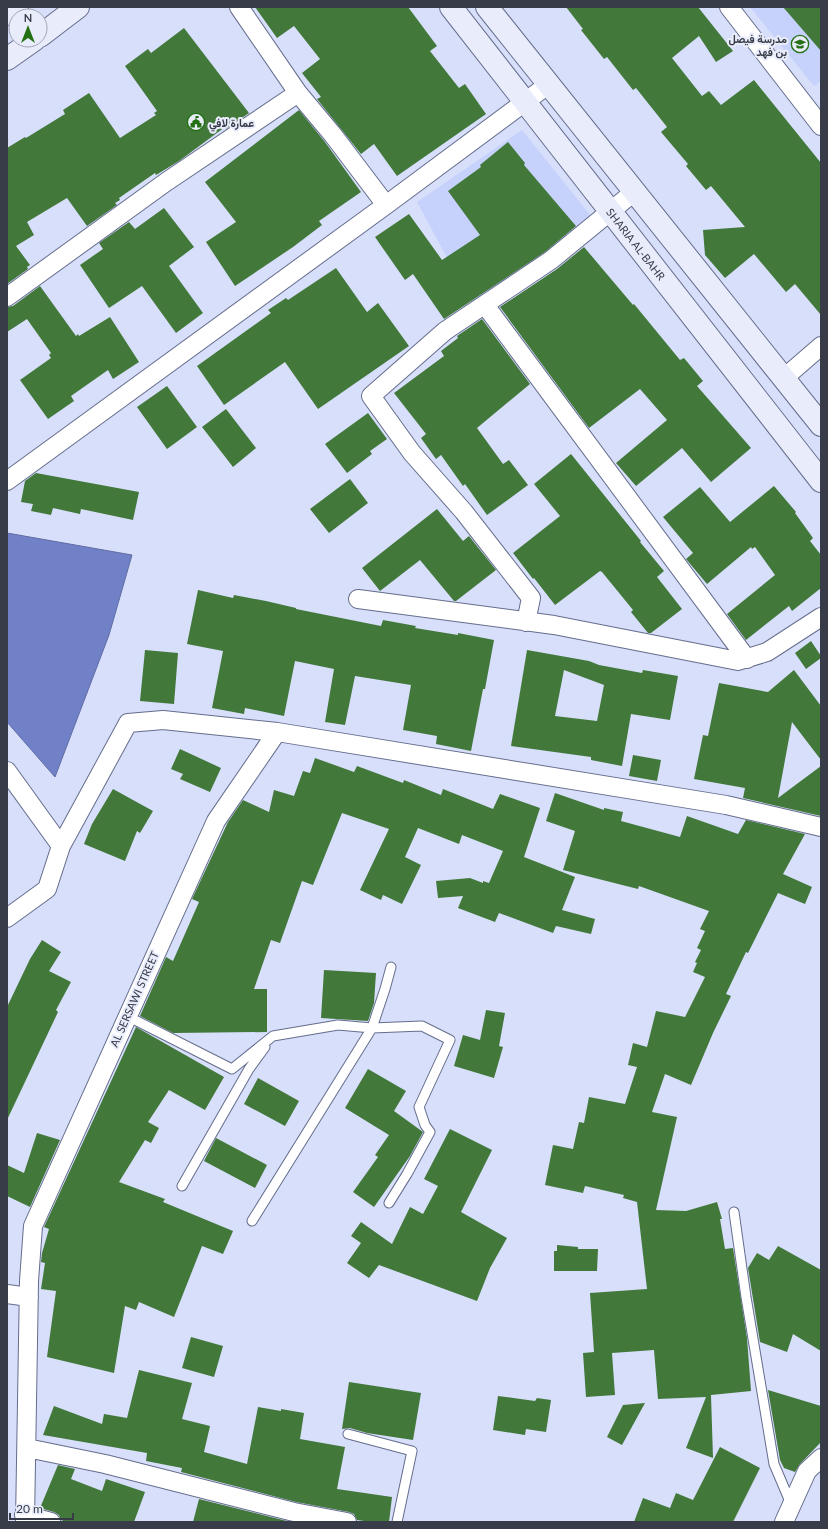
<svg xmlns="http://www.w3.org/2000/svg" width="828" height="1529" font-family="Lato,Vazirmatn,sans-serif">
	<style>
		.built { fill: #c6d2fc }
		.water { fill: #7181c8; stroke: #606ca2 }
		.building { fill: #42783a; fill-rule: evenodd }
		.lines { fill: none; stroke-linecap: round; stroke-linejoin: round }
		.lane-casing { stroke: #656d8c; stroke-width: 11 }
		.street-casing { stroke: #656d8c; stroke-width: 20 }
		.secondary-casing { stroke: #656d8c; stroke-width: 24 }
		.lane { stroke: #fff; stroke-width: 9 }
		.street { stroke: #fff; stroke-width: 18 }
		.secondary { stroke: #e9edfb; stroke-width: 22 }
		.labels { text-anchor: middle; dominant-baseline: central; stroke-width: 4; stroke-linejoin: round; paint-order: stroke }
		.poi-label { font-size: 11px; font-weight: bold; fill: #383c49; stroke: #e9edfb; text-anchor: end }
		.street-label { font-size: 11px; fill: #383c49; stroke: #e9edfb }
	</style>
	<rect width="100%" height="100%" fill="#d7dffb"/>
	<path class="built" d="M750,7H821V81L814,86Z
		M522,130L595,221L473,306L417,202Z"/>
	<path class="water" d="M7,533L132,555L109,635L55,777L7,722Z"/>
	<path class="building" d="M255,7H408L437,46L430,51L459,88L465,84L486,114L397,176L374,144L361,154L317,99L321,97L302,73L320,59L294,26L277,38Z
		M566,7H698L733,51L716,62L699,36L672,58L702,96L709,91L721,105L754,80L821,163V315L795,284L786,292L754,254L725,278L705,255L703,230L745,227L711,186L706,190L686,166L688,164L661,132L667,127L636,88L633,90L607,57L604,59L581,30L583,29Z
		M783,7H821V51Z
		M184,28L249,113L226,129L225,127L179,161L156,175L155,173L119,198L120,200L115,203L117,205L87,226L67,198L27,222L34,235L16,246L30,265L27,267L28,269L7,284V148L25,137L26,138L65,114L63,110L89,93L120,138L156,115L154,113L157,111L125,66L148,49L151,53Z
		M299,110L325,142L361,192L319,221L322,225L293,247L235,286L206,242L236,222L205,182Z
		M508,142L525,163L524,165L576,226L545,252L444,319L413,274L405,280L375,237L409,214L442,260L480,235L448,191L481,167L480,165Z
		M164,208L194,247L169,266L203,313L176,333L142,286L109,308L80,265L103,249L99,243L129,222L135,229Z
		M584,247L633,305L634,304L680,360L684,358L703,381L697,386L751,448L711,482L682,448L636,486L616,463L667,420L640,389L589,428L500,307L557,269Z
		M336,268L367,312L378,303L409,346L318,409L285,362L224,405L197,366L271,313L268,310L286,298L288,300Z
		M40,286L76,336L78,334L79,336L110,317L139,362L113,379L108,370L71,396L74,401L48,419L20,380L51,358L49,355L51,353L27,319L7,332V307L13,306Z
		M482,319L530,384L477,428L503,464L509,460L528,485L487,515L465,484L463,486L441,455L436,459L421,438L426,434L394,393L444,356L441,351L458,338L457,336Z
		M167,386L197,427L167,449L137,407Z
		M226,409L256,448L233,467L202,427Z
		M368,413L387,439L370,451L372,454L347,473L325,444Z
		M571,454L641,541L640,542L664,571L657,577L682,609L651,633H648L631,612L633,610L602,572L600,571L555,605L534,578L533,579L513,553L560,516L534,484Z
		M36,473L139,492L133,520L81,509L80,514L53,508L51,515L31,511L33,504L21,502L25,481Z
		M350,479L368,503L329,533L310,509Z
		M774,486L796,512L795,513L813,538L810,541L821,555V588L792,611L789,606L746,640L727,614L775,575L755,547L752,549L751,547L707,584L686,559L693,553L663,517L700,487L730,522Z
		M437,509L463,541L469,536L496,570L456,601H454L420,560L380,591L362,568Z
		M198,590L233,598L234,595L266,601L296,608V609L381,626L383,620L416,626L415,628L458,635V633L494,640L485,689H483L471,751L436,744L437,736L403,730L411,685L355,676L345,725L325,722L334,669L295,661L284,716L245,708L244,714L212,708L223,651L187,644Z
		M811,641L821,656V658L806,669L795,653Z
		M145,650L178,653L174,704L140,701Z
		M527,650L589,661L599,665L642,673L643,670L678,676L670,720L631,714L622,766L591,760V757L511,746ZM564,670L604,685L597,721L555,716Z
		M794,670L821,706V760L792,722L778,798L821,766V816L743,798L745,788L694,779L703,735L708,736L719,683L768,692Z
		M180,749L221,768L210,792L180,779L183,774L171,769Z
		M633,755L661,760L657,781L629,776Z
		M315,758L354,772L357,766L403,783L404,780L441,795L443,789L493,809L500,794L540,808L524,857L575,877L562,910L595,919L591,934L556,926L553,933L499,913L495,922L458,908L463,896L438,898L436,881L470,878L483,883V881L489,883L503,851L462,835L459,844L418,828L405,857L421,865L402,904L383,895L381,900L360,890L389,829L342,813L313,885L302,881L280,943L271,940L254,989H267V1032L173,1033L140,1016L166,957L173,961L199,902L192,899L228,822L243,800L269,812L274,790L294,796L303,771L310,773Z
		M113,789L153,811L140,833L137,831L125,861L84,844L92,824Z
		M555,793L604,810V808L623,812L621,821L680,837L687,816L738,834L746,820L805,834L783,874L812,887L805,904L778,893L748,953L746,952L726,994L731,996L713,1033L691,1085L665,1074L652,1112L677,1117L656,1210L686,1211L717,1202L722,1219H720L725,1249L733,1248L747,1338L751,1391L711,1395L713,1458L686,1448L706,1397L658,1399L654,1350L612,1353L615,1395L586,1397L583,1353L594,1352L590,1293L647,1289L637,1202L623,1198L624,1195L585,1186L583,1193L545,1185L553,1145L573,1149L579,1122L584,1123L589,1097L625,1104L637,1067L628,1065L633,1043L647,1047L656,1011L685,1017L705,977L693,972L697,963L695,962L701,950L697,948L705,931L700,929L709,911L639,886L638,889L563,870L575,831L546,821Z
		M42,940L61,952L49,971L71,982L56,1010L58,1012L7,1120V1007L30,959Z
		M324,970L376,973L374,1003L368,1021L321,1018Z
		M486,1010L505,1013L499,1046L503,1047L494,1078L454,1066L463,1035L480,1040Z
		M136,1027L224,1077L205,1110L169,1090L148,1122L159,1128L151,1143L145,1140L119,1182L165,1199L163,1202L233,1231L223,1254L202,1246L174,1317L139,1302L136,1310L125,1306L114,1373L47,1357L56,1291L41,1289L45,1263L41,1262L42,1253L49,1229L44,1227Z
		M368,1069L406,1091L394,1111L423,1132L410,1156L374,1207L353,1192L378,1157L375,1155L389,1135L345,1108Z
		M258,1078L299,1101L285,1126L244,1104Z
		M450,1129L492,1150L461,1212L507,1238L490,1268L477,1301L379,1265L369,1278L347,1263L361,1243L351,1236L361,1222L392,1244L410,1207L423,1214L438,1186L424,1179Z
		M37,1133L60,1140L30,1207L7,1196V1165L24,1173Z
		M216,1138L267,1165L255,1188L204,1161Z
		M557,1245L578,1247V1249H598L597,1271H554V1251H557Z
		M778,1246L821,1270V1351L793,1334L787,1352L760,1342L748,1268L757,1253L769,1260Z
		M191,1337L223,1346L214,1377L182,1368Z
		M139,1370L192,1383L182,1419L210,1426L204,1452L247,1464L258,1407L281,1411V1409L304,1413L300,1439L345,1447L337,1489L392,1497L389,1522H371L357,1520L354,1514L349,1512L296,1502L181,1472L182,1468L146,1461L147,1453L43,1435L54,1406L102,1424L104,1414L127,1418Z
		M349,1382L421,1393L413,1440L367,1433L350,1428L342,1429Z
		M768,1390L821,1406V1442L800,1464L795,1472L784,1468L780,1460Z
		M498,1396L535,1401L537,1398L551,1400L546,1432L526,1429L525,1435L493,1430Z
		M645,1403L622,1445L607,1437L623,1405Z
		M720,1447L760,1468L733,1522H634L643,1498L670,1508L676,1493L693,1500Z
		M58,1465L75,1469L71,1479L102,1491L106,1479L145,1492L134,1522H66L61,1520L59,1515L54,1512L40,1508Z
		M199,1499L291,1522H193Z"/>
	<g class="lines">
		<defs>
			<path id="lane" d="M127,1016L232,1069L273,1036L338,1025L372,1028L422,1026L450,1040L419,1107L425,1125L430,1132L407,1174L389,1203
				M182,1186L249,1069L265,1047
				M734,1212L746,1297L774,1464L791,1504
				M252,1221L372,1028L385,989L391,967
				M348,1434L412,1451L397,1522"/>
			<path id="street" d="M239,7L298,93
				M729,7L821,126
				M7,297L166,182L298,93L333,135L386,205
				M485,305L747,659
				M784,378L821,346
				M7,481L386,205L549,84
				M358,599L554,625L738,661L767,652L821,617
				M526,622L531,598L464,512L412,453L371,396L445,331L551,260L634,192
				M7,771L61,846
				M7,918L47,889L61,846L128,723L163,720L277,732L726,805L821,827
				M7,1294L29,1297
				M27,1448L105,1464L294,1512L347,1522
				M24,1515L51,1522
				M25,1522L29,1281L33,1226L216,821L277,732
				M784,1522L807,1471L821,1458"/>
			<path id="secondary" d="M451,7L821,481
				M487,7L821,425
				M7,14L17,7
				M40,36L78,7
				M7,59L34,40"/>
		</defs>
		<use href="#lane" class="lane-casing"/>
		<use href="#street" class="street-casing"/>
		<use href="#secondary" class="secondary-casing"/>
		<use href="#lane" class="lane"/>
		<use href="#street" class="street"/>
		<use href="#secondary" class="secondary"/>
	</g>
	<defs>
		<symbol id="school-ring" viewBox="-11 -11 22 22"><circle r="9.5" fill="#e9edfb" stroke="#237015" stroke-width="1.5"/><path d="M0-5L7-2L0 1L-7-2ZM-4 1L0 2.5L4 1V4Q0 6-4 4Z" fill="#237015"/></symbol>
		<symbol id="civic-ring" viewBox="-11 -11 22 22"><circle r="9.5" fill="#e9edfb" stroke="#237015" stroke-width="1.5"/><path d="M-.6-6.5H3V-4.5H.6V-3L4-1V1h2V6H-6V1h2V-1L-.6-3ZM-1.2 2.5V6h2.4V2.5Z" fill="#237015"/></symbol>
	</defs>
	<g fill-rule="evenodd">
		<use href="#school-ring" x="790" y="34" width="20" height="20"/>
		<use href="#civic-ring" x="186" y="112" width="20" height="20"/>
	</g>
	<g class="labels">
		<g class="poi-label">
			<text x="787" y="38">مدرسة فيصل<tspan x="787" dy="13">بن فهد</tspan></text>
			<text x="209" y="122" text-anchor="start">عمارة لافي</text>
		</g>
		<g class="street-label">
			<text transform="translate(636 244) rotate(52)">SHARIA AL-BAHR</text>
			<text transform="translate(134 999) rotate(-66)">AL SERSAWI STREET</text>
		</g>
	</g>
	<rect width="828" height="1529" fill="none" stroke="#383c49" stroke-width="16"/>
	<g transform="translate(28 28)"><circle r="19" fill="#e9edfb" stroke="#a2a6b4"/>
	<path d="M0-3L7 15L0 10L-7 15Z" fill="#237015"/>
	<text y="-6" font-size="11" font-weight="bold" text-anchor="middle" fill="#383c49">N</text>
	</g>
	<path d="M10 1513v6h63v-6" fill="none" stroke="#383c49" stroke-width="2"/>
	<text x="16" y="1513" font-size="12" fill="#383c49" stroke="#e9edfb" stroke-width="3" paint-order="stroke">20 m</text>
</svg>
